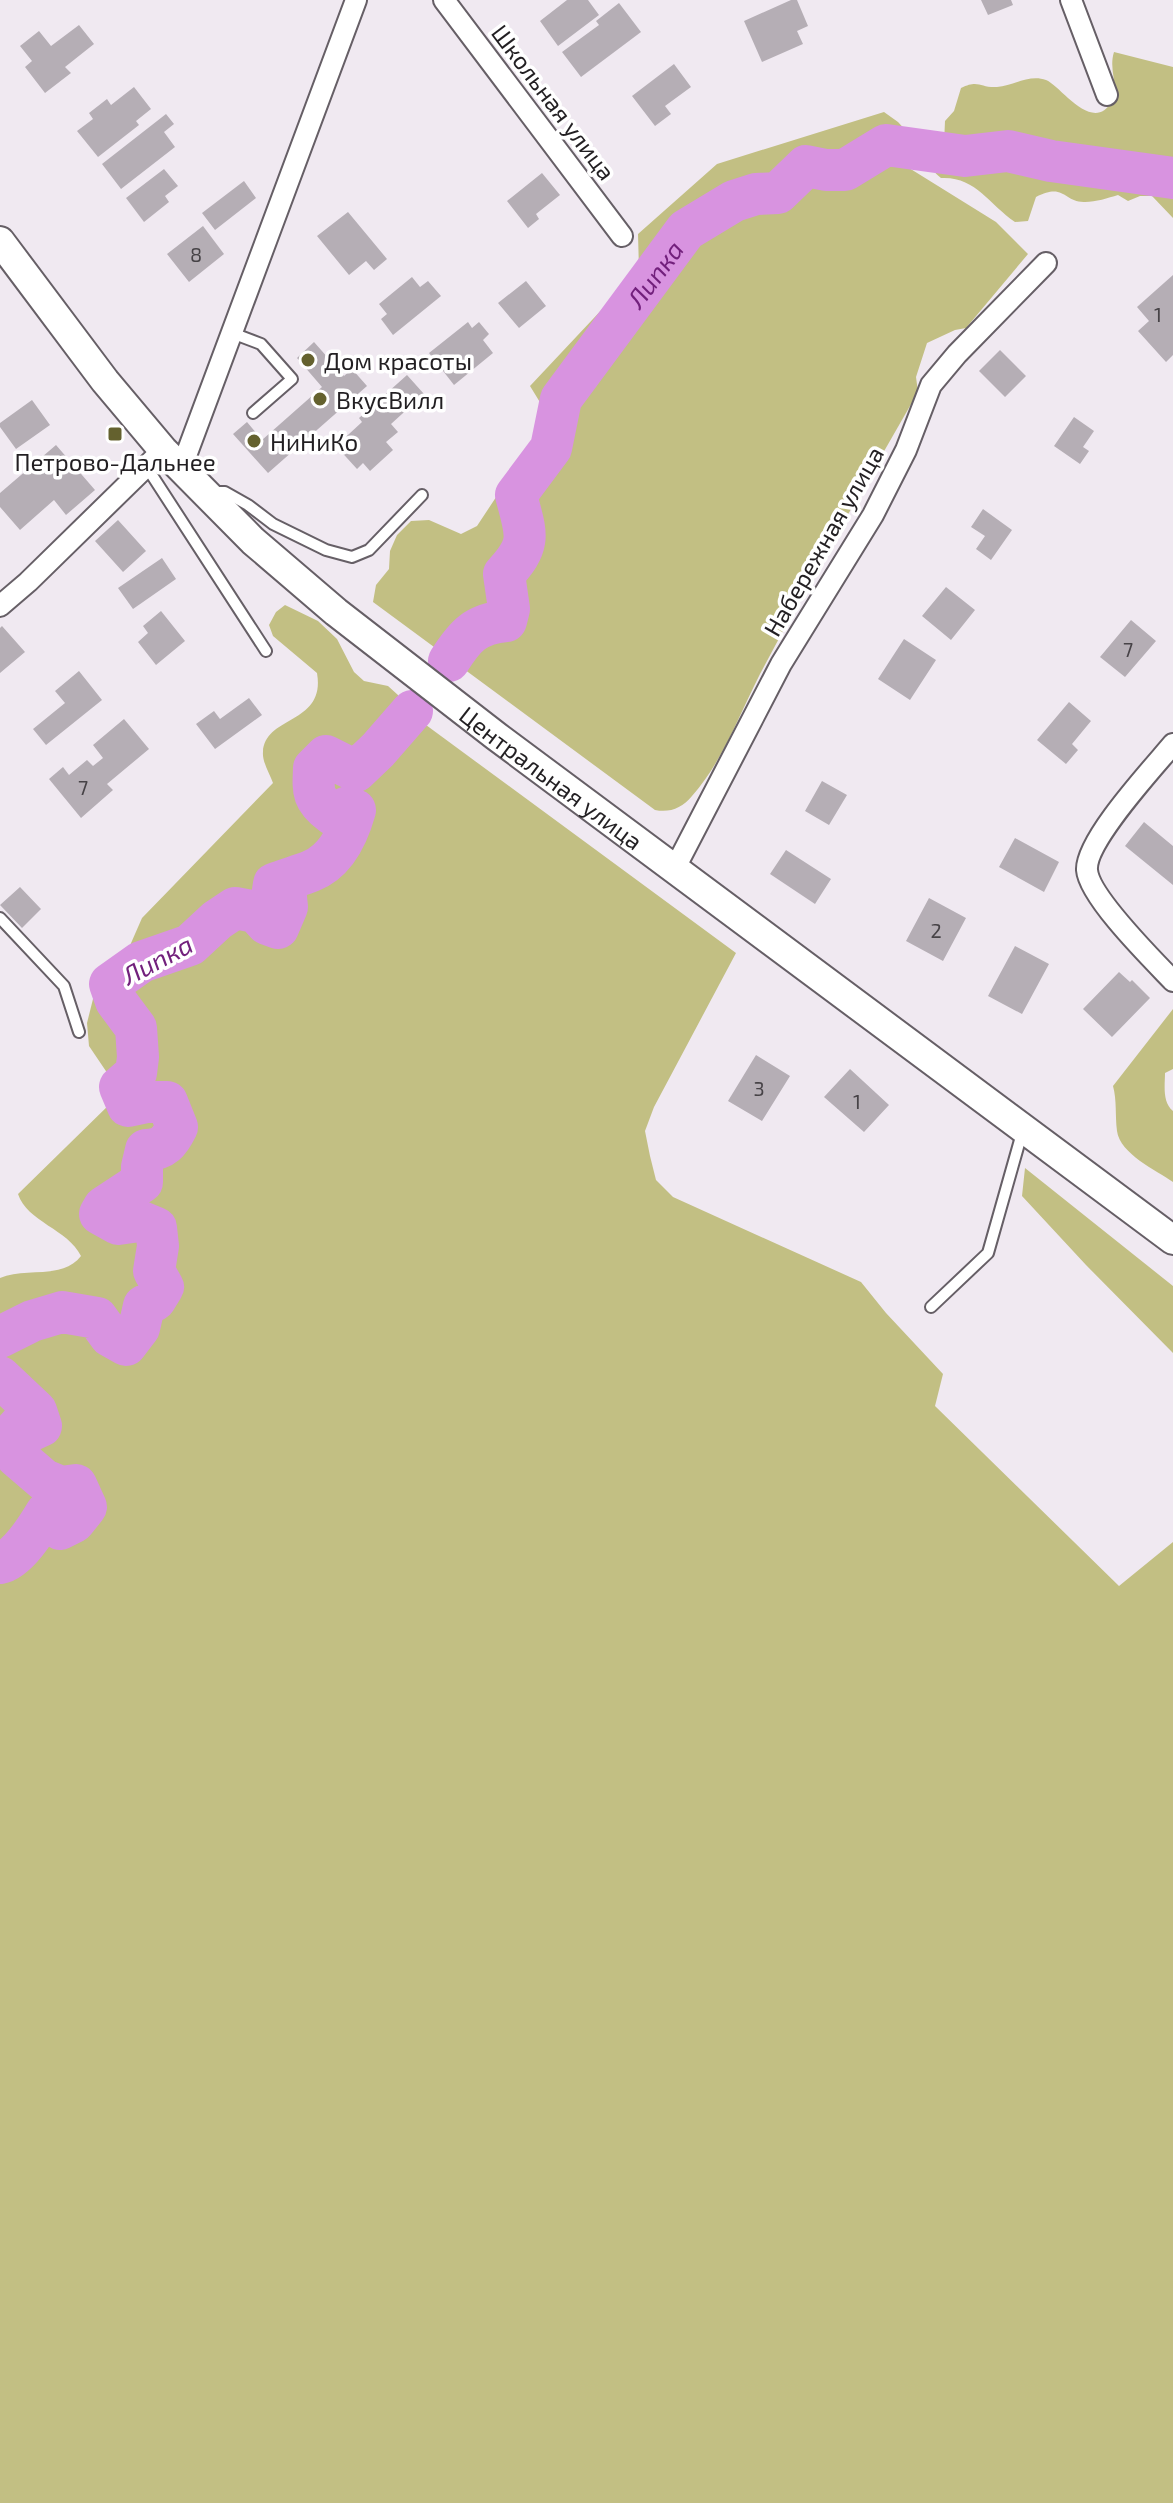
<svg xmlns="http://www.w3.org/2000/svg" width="1173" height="2503" font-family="'Exo 2',sans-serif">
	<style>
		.green { fill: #c2bf83 }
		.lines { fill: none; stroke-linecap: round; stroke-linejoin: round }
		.river { stroke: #d893e0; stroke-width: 42 }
		.building { fill: #b5aeb5 }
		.service-casing { stroke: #665f66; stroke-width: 14 }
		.minor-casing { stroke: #665f66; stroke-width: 24 }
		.secondary-casing { stroke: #665f66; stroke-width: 32 }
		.service { stroke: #fff; stroke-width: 10 }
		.minor { stroke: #fff; stroke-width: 20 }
		.secondary { stroke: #fff; stroke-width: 28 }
		.poi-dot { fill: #64612e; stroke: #fff; stroke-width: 3 }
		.labels { text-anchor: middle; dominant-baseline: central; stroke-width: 7; stroke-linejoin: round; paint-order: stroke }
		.number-label { font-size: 20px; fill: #474347 }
		.street-label { font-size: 24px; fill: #221f22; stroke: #fff }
		.poi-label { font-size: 24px; fill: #221f22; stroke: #fff; text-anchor: start }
		.water-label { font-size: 26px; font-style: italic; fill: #72207c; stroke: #fff }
	</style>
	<rect width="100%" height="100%" fill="#f0e9f1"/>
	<path class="green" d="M1114,52L1173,67V218L1152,196H1140L1128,201L1118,195C1108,198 1096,202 1085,202C1064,203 1065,182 1036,197L1028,221L1015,222C989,204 975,176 941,178C930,169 929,163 932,149L944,144L945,121L954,111L961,88C979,79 980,88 997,87C1013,86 1029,74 1046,80C1061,86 1093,135 1112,101C1120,87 1108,71 1114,52Z
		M884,112L898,122L910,135L901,163L996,222L1028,254L966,328L955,330L927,343L916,377L918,392C865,485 810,579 760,674C739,715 723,761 692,796C682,808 670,813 655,810L373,602L376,585L389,569L390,551L397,535L411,521L429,520L461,534L477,526L549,417L530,386L639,270L638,234L717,164Z
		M285,605L318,621L337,639L354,672L364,681L388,686L398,695L404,732L414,738L426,725L736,953L654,1107L645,1131L650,1156L656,1180L673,1197L861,1282L886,1313L943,1374L935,1406L1119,1586L1173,1542V2503H0V1278C25,1267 63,1280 81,1256C68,1229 27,1222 18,1194L114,1100V1083L89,1046L87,1023L99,975L128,950L142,918L273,783C270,774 262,762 263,752C265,715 326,725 317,673L273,636L269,625L276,612Z
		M1173,1009V1069L1165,1073C1165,1085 1162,1102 1173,1111V1182C1156,1170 1120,1154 1117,1131C1115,1115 1117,1101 1113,1086Z
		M1025,1168L1173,1286V1353L1086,1265L1022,1196Z"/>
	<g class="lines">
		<g class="river">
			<path id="s1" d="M449,661C465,636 475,624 506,621L509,609L504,574C533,543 526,534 516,495L551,448L561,399L686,230L734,201L756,194L778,193L806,166L826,170H845L886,145L965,156L1008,151L1051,161L1173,178"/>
			<path d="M0,1337L32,1321L62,1312L97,1318L110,1336L126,1345L139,1328L144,1306L155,1300L163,1287L154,1271L158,1246L156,1228L139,1221L118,1224L100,1214L104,1207L142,1182V1167L146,1150C164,1150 170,1141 177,1127L167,1102H147L128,1106L120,1087L136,1073L138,1057L136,1028L116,1001L110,984L141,962L190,945L217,920L235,908L256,912L267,924L278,928L287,907L286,897H272L274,884C286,879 299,876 311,871C336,861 348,835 355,810L348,807L332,814C312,799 313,792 314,768L326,756L356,771L378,750L412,711"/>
			<path d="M0,1377L36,1411L41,1426L30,1431L20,1425L9,1437L16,1456L44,1480L61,1487L76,1485L86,1507L74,1522L60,1529L56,1516L46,1513C37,1528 17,1560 0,1563"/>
		</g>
	</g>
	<path class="building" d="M567,0H588L599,15L558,46L540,21Z
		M791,0H797L808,26L797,31L803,44L762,62L744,21Z
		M981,0H1011L1013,5L988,15Z
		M619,3L641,32L581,77L562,52L599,25L596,21Z
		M79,25L94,44L65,67L71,73L45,93L25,67L32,61L20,46L39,31L51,46Z
		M674,64L691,87L665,106L671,114L655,126L632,96Z
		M134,87L151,109L136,121L139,125L98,157L77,131L93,119L89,113L107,99L111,105Z
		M166,114L174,124L164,132L175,147L121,189L102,164Z
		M164,169L178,186L165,196L169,202L144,222L126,198Z
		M542,173L560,195L536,214L539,219L528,228L507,201Z
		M244,181L256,198L215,230L202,213Z
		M348,212L387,259L374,270L366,261L349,275L317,236Z
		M203,226L224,254L189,282L167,254Z
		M1173,275V355L1166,362L1138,331L1149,321L1137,307Z
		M412,277L420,287L428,281L441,296L393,335L381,319L387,314L379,304Z
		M526,281L546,306L519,328L498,303Z
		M468,322L472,328L479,322L489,334L483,340L493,353L454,385L429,353Z
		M314,342L344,376L352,369L367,386L268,473L233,434L247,422L262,440L322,387L297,358Z
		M1000,350L1026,376L1005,397L979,371Z
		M407,375L424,394L391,424L398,432L386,442L393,450L370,471L363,463L357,469L336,446L362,422L359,418Z
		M32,400L50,425L16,449L0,427V423Z
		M1074,417L1094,431L1083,447L1089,451L1080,464L1054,446Z
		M56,445L95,490L66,515L54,500L20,530L0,507V493Z
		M983,509L1012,530L991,560L976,549L985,536L971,527Z
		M118,520L146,551L123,572L95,541Z
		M162,558L176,579L133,609L118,588Z
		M946,587L975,610L951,640L922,616Z
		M161,611L185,641L156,665L138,642L148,633L143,626Z
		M1131,620L1156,641L1125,677L1100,657Z
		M2,626L25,652L0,673V628Z
		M904,639L936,660L910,700L878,679Z
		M79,671L102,700L46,745L33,729L65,703L55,691Z
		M249,698L262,715L215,749L196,724L214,711L220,719Z
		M1069,702L1091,721L1072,744L1078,750L1066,764L1037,740Z
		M124,719L149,749L107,784L113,790L81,818L49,779L63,767L69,775L87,760L93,766L103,758L93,745Z
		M822,781L847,795L829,825L805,811Z
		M1144,822L1173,846V885L1125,846Z
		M1015,838L1059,862L1044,892L999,867Z
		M786,850L831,879L815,904L770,874Z
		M20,887L41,909L22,928L0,905Z
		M929,898L966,918L943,961L906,941Z
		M1015,946L1049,964L1022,1014L988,996Z
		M1119,972L1130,982L1132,980L1150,998L1112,1037L1083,1009Z
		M756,1055L790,1076L762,1121L728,1101Z
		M850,1069L889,1105L864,1132L824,1097Z"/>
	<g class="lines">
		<defs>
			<path id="service" d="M232,333L261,344L292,379L253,413
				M146,466L266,651
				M214,492H225L248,505L273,524L326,550L352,557L369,550L422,495
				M0,918L64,986L79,1032
				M931,1307L988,1253L1022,1133"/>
			<path id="minor" d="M444,0L622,236
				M1071,0L1107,95
				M181,469L356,0
				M0,606L28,582L163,450
				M1173,744C1153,768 1085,841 1087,870C1089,897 1153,960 1173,981
				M675,868L781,664L873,515L906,450L931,385L957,354L1046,263"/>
			<g id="secondary">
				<path id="s2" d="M0,241L105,381L163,450L253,541L336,612L496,736L1173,1240"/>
			</g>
		</defs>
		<use href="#service" class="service-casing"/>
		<use href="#minor" class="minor-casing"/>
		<use href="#secondary" class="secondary-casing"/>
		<use href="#service" class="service"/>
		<use href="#minor" class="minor"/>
		<use href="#secondary" class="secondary"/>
	</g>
	<g class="poi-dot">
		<circle cx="308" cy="360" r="8"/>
		<circle cx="320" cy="399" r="8"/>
		<rect x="107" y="426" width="16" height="16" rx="4"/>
		<circle cx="254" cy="441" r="8"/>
	</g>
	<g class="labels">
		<g class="number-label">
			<text x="196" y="254">8</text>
			<text x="1158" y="314">1</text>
			<text x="1128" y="649">7</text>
			<text x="83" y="787">7</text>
			<text x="936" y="930">2</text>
			<text x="759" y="1088">3</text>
			<text x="857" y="1101">1</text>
		</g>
		<g class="street-label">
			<text transform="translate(554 102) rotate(53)">Школьная улица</text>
			<text transform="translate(823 541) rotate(-60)">Набережная улица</text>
			<text stroke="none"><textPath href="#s2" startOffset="774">Центральная улица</textPath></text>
		</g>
		<g class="poi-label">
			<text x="324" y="360">Дом красоты</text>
			<text x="336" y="399">ВкусВилл</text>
			<text x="270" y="441">НиНиКо</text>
			<text x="115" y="461" text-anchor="middle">Петрово-Дальнее</text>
		</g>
		<g class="water-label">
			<text stroke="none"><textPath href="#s1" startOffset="472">Липка</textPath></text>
			<text transform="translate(157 959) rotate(-28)">Липка</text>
		</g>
	</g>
</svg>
